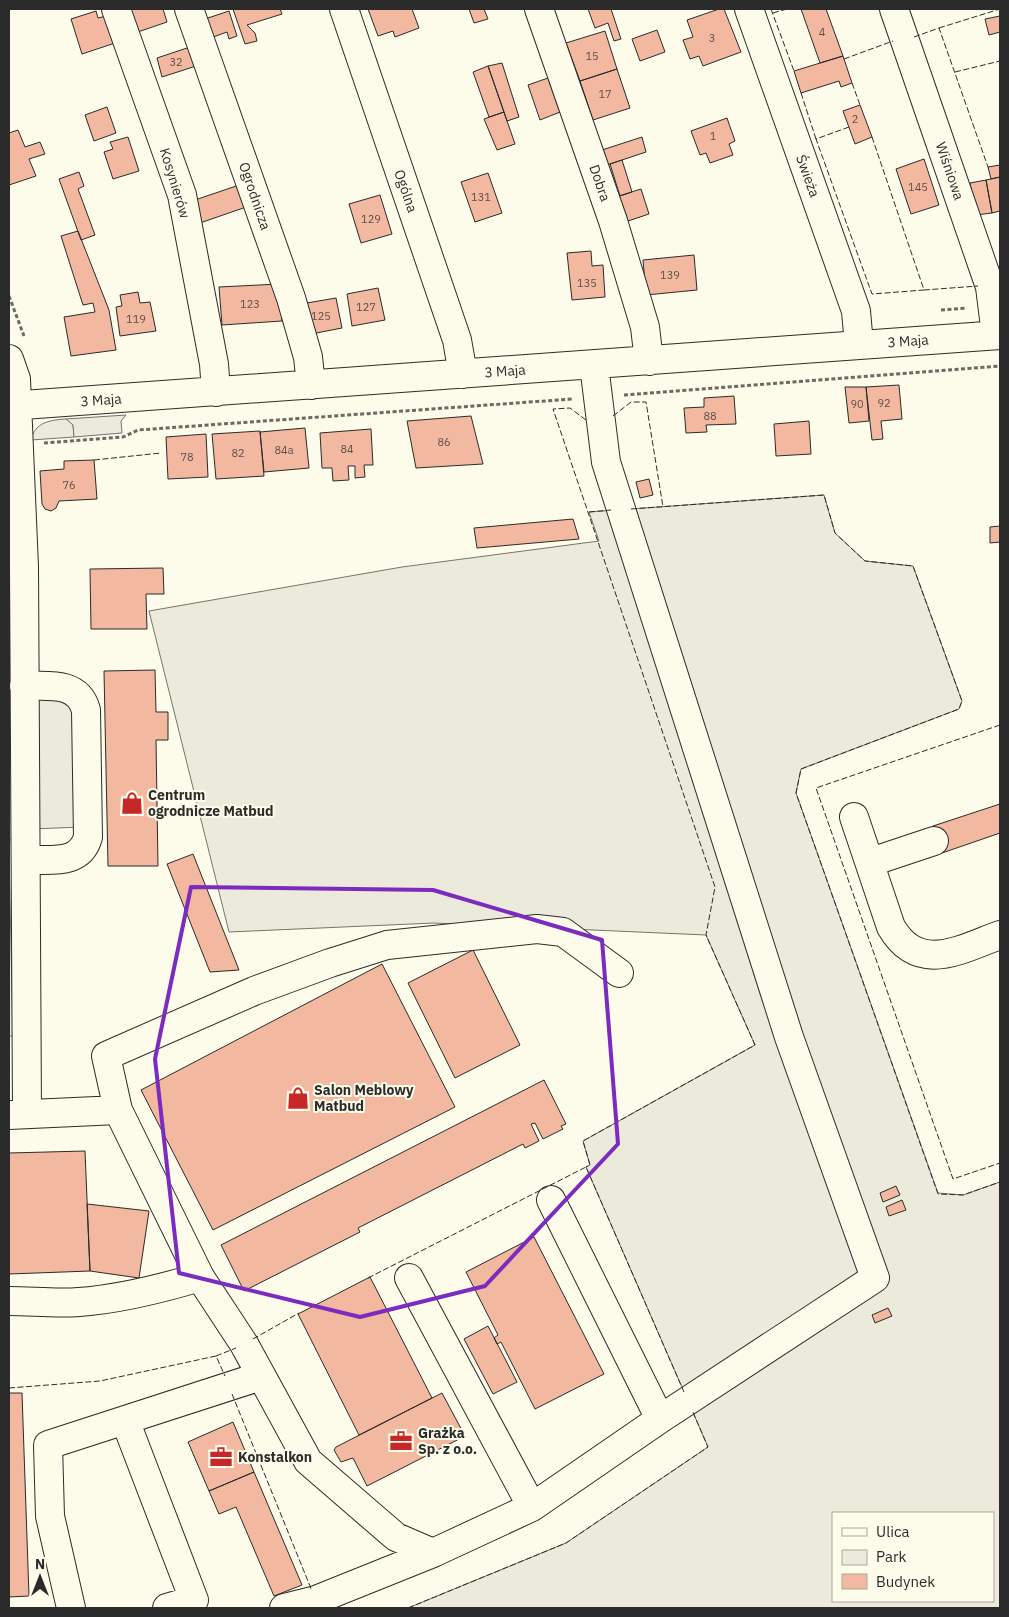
<svg xmlns="http://www.w3.org/2000/svg" width="1009" height="1617" font-family="'IBM Plex Sans',sans-serif">
	<style>
		.green { fill: #ecebdb; stroke: #74746e; fill-rule: evenodd }
		.parking { fill: #eceadb; stroke: #74746e }
		.building { fill: #f2b8a0; stroke: #2b2b2b }
		.lines { fill: none; stroke-linecap: round; stroke-linejoin: round }
		.minor-casing { stroke: #2b2b2b; stroke-width: 30 }
		.path { stroke: #6a6964; stroke-width: 3; stroke-dasharray: 4 2.5; stroke-linecap: butt }
		.minor { stroke: #fdfbea; stroke-width: 28 }
		.fence { stroke: #2b2b2b; stroke-width: 1; stroke-dasharray: 6 2.5; stroke-linecap: butt }
		.marked { fill: none; stroke: #7b2cbf; stroke-width: 4; stroke-linejoin: round }
		.labels { text-anchor: middle; dominant-baseline: central; stroke-width: 4; stroke-linejoin: round; paint-order: stroke }
		.number-label { font-size: 11px; fill: #5d4e48 }
		.street-label { font-size: 14px; fill: #2b2b2b; stroke: #fdfbea }
		.poi-label { font-size: 14px; font-weight: bold; fill: #2b2b2b; stroke: #fdfbea; text-anchor: start }
	</style>
	<rect width="100%" height="100%" fill="#fdfbea"/>
	<path class="green" d="M66,419L73,424L74,437L31,440C35,422 50,420 66,419Z
		M824,495L835,533L865,561L913,566L962,701L959,709L801,769L796,793L938,1193L963,1195L1000,1182V1608H408L566,1543L708,1447L586,1167L590,1165L583,1141L755,1045L706,935L434,923L229,932L149,611L402,567L599,541L589,512ZM833,1513H993V1601H833Z"/>
	<path class="parking" d="M126,415L121,421L122,433L74,437L73,425L66,419Z
		M9,630L10,699L75,695L81,827L32,829V839L9,840Z
		M9,855L13,1036H9Z"/>
	<path class="building" d="M131,9H163L167,22L132,34L124,11Z
		M233,9H280L282,14L247,25L255,33L257,41L245,44Z
		M368,9H412L419,28L395,37L393,31L378,36Z
		M469,9H484L488,19L474,23Z
		M588,9H611L621,39L614,41L608,23L595,28Z
		M719,9H724L741,52L703,66L699,56L690,59L683,40L693,37L687,20Z
		M801,9H826L843,56L820,63Z
		M96,11L98,18L106,16L115,43L82,54L71,19Z
		M229,11L237,36L229,39L227,32L205,40L199,21Z
		M1000,16V32L989,35L985,19Z
		M657,30L665,52L640,61L632,39Z
		M605,31L617,69L580,81L566,43Z
		M190,47L196,66L162,77L157,58Z
		M843,56L852,83L841,87L839,81L801,93L794,71Z
		M502,63L519,117L507,121L488,66Z
		M488,66L504,112L489,117L473,72Z
		M617,69L630,108L593,120L580,81Z
		M548,78L560,112L540,120L528,85Z
		M860,105L872,137L855,144L843,111Z
		M107,107L116,133L94,141L85,115Z
		M504,112L515,144L497,150L484,119Z
		M727,118L735,141L729,144L733,155L710,163L706,153L700,155L691,131Z
		M18,130L25,147L40,142L45,154L29,159L36,176L9,185V133Z
		M128,137L139,171L113,179L104,152L113,149L110,142Z
		M642,137L646,152L607,165L602,150Z
		M924,159L939,205L911,214L896,169Z
		M622,160L632,192L620,196L610,164Z
		M1000,165V177L991,179L988,167Z
		M79,172L84,186L78,189L95,235L81,240L59,179Z
		M488,173L502,213L475,222L461,182Z
		M1000,177V211L992,213L986,180Z
		M986,180L992,213L976,215L970,183Z
		M245,183L252,205L197,224L192,201Z
		M641,189L649,214L628,221L619,196Z
		M380,195L392,234L361,243L349,204Z
		M78,231L109,310L116,350L71,356L64,317L95,312L93,303L83,305L61,236Z
		M591,251L592,266L603,265L605,297L572,300L567,253Z
		M694,255L697,290L646,295L643,260Z
		M279,284L282,321L222,325L219,287Z
		M378,288L385,320L352,326L347,294Z
		M138,292L140,303L150,302L156,331L120,336L116,307L122,306L120,295Z
		M336,298L342,328L306,335L301,304Z
		M899,385L902,419L881,421L883,439L872,440L866,387Z
		M845,387H866L869,421L849,423Z
		M734,396L736,424L706,425L707,432L686,433L684,408L704,407V398Z
		M471,416L483,464L416,468L407,421Z
		M809,421L811,454L776,456L774,424Z
		M305,428L309,468L264,472L260,432Z
		M371,429L373,465H364L365,477L355,478V466H348L349,480L333,481L332,468H322L320,433Z
		M260,431L264,476L216,479L212,434Z
		M206,434L208,477L168,479L166,437Z
		M94,460L97,499L59,501L56,508L51,511L45,509L42,504L40,471L64,469V461Z
		M649,479L653,495L640,498L636,482Z
		M573,519L579,539L477,548L474,528Z
		M1000,526V542L990,543V527Z
		M163,568L164,594H146L147,629H91L90,569Z
		M155,670L156,712H168V740H156L158,866H108L104,671Z
		M1000,804V833L942,853L933,826Z
		M193,854L239,970L210,972L167,864Z
		M473,950L520,1045L455,1078L408,983Z
		M382,964L455,1107L213,1230L141,1090Z
		M544,1080L566,1124L561,1126L563,1129L543,1139L535,1123L531,1124L539,1141L525,1148L523,1144L358,1228L360,1232L244,1291L221,1245Z
		M85,1151L90,1271L9,1274V1153Z
		M896,1186L900,1195L883,1202L880,1193Z
		M902,1200L906,1210L889,1216L886,1207Z
		M87,1204L149,1211L139,1278L90,1271Z
		M534,1237L604,1374L535,1409L501,1342L497,1344L494,1338L498,1335L466,1272Z
		M370,1277L432,1398L359,1435L298,1314Z
		M888,1308L892,1316L875,1323L872,1315Z
		M488,1326L517,1382L493,1394L464,1339Z
		M9,1393H22L29,1596L9,1597Z
		M442,1393L465,1436L367,1486L353,1458L341,1462L334,1450L336,1447Z
		M233,1422L254,1472L209,1491L188,1442Z
		M254,1472L302,1585L274,1596L236,1507L219,1514L209,1491Z"/>
	<g class="lines">
		<defs>
			<path id="minor" d="M116,9L182,195L214,364L216,392
				M189,9L291,298L308,357L311,385
				M344,9L457,340L463,374
				M539,9L613,221L645,327L649,361
				M749,9L856,311L859,345
				M894,9L990,287L996,335
				M9,359L16,379L24,567L27,1114
				M9,406L1000,335
				M24,686C48,686 78,681 86,710L88,837C80,866 50,859 26,860
				M854,817L891,927C919,975 961,949 1000,935
				M871,862L934,841
				M118,1110L106,1056L254,991L330,963L387,945L537,929L563,932L619,973
				M9,1115L118,1110L200,1277C160,1289 121,1299 79,1302C56,1304 32,1301 9,1301
				M551,1200L660,1419
				M200,1277L244,1344L308,1461L396,1537L433,1553L532,1507L660,1419L875,1278L789,1037L606,462L594,365
				M409,1278L532,1507
				M125,1420L194,1600L167,1608
				M71,1608L50,1516L48,1445L261,1376
				M284,1608L316,1600L433,1553"/>
		</defs>
		<use href="#minor" class="minor-casing"/>
		<path class="path" d="M9,296L24,336
			M941,310L967,308
			M624,395L1000,366
			M44,443L123,437L138,430L572,399"/>
		<use href="#minor" class="minor"/>
		<path class="fence" d="M771,9L794,71
			M773,13L787,9
			M939,28L1000,9
			M914,37L939,28L988,167
			M844,59L893,41
			M955,72L1000,61
			M852,83L860,105
			M801,93L816,139
			M849,127L816,139L872,294L924,290
			M872,137L924,290L978,286
			M613,416L631,402H646L663,507
			M586,420L570,408L553,409L715,887L706,935L755,1045L583,1141L590,1165L586,1167
			M94,460L161,453
			M631,509L824,495L835,533L865,561L913,566L962,701L959,709L801,769L796,793L938,1194L963,1195L1000,1182
			M589,512L611,510
			M1000,725L816,788L953,1179L1000,1163
			M368,1278L586,1167L684,1392
			M253,1339L299,1313
			M216,1356L236,1348
			M9,1388L100,1381L216,1356L225,1376
			M232,1394L312,1591
			M408,1608L566,1543L708,1447L692,1410"/>
	</g>
	<path class="marked" d="M191,887L433,890L602,940L618,1144L485,1286L360,1317L179,1273L155,1059Z"/>
	<defs>
		<symbol id="shop-bare" viewBox="-9 -9 18 18"><path d="M-5-2.5h2.3a2.7 3.5 0 0 1 5.4 0H5L5.5 6h-11ZM-1.5-2.5h3a1.5 2.3 0 0 0-3 0Z" fill="#c62828" stroke="#fdfbea" stroke-width="2.5" paint-order="stroke"/></symbol>
		<symbol id="office-bare" viewBox="-9 -9 18 18"><path d="M-6-3h4V-5.5h4V-3h4V5H-6ZM-1-4.5V-3h2v-1.5ZM-6 0V1H6V0Z" fill="#c62828" stroke="#fdfbea" stroke-width="2.5" paint-order="stroke"/></symbol>
	</defs>
	<g fill-rule="evenodd">
		<use href="#shop-bare" x="116" y="787" width="32" height="32"/>
		<use href="#shop-bare" x="282" y="1082" width="32" height="32"/>
		<use href="#office-bare" x="385" y="1425" width="32" height="32"/>
		<use href="#office-bare" x="205" y="1441" width="32" height="32"/>
	</g>
	<g class="labels">
		<g class="number-label">
			<text x="822" y="32">4</text>
			<text x="712" y="38">3</text>
			<text x="592" y="56">15</text>
			<text x="176" y="62">32</text>
			<text x="605" y="94">17</text>
			<text x="855" y="119">2</text>
			<text x="713" y="136">1</text>
			<text x="918" y="187">145</text>
			<text x="481" y="197">131</text>
			<text x="371" y="219">129</text>
			<text x="670" y="275">139</text>
			<text x="587" y="283">135</text>
			<text x="250" y="304">123</text>
			<text x="366" y="307">127</text>
			<text x="321" y="316">125</text>
			<text x="136" y="319">119</text>
			<text x="884" y="403">92</text>
			<text x="857" y="404">90</text>
			<text x="710" y="416">88</text>
			<text x="444" y="442">86</text>
			<text x="347" y="449">84</text>
			<text x="284" y="450">84a</text>
			<text x="238" y="453">82</text>
			<text x="187" y="457">78</text>
			<text x="69" y="485">76</text>
		</g>
		<g class="street-label">
			<text transform="translate(950 171) rotate(71)">Wiśniowa</text>
			<text transform="translate(808 176) rotate(70)">Świeża</text>
			<text transform="translate(175 183) rotate(73)">Kosynierów</text>
			<text transform="translate(600 183) rotate(71)">Dobra</text>
			<text transform="translate(406 191) rotate(71)">Ogólna</text>
			<text transform="translate(255 196) rotate(71)">Ogrodnicza</text>
			<text transform="translate(908 341) rotate(-4)">3 Maja</text>
			<text transform="translate(505 371) rotate(-4)">3 Maja</text>
			<text transform="translate(101 400) rotate(-4)">3 Maja</text>
		</g>
		<g class="poi-label">
			<text x="148" y="795">Centrum<tspan x="148" dy="16">ogrodnicze Matbud</tspan></text>
			<text x="314" y="1090">Salon Meblowy<tspan x="314" dy="16">Matbud</tspan></text>
			<text x="418" y="1433">Grażka<tspan x="418" dy="16">Sp. z o.o.</tspan></text>
			<text x="238" y="1457">Konstalkon</text>
		</g>
	</g>
	<rect width="1009" height="1617" fill="none" stroke="#2b2b2b" stroke-width="20"/>
	<rect x="832" y="1512" width="162" height="90" fill="#fdfbea" stroke="#a9a89e"/>
	<rect x="842" y="1528" width="25" height="8" fill="#fdfbea" stroke="#a9a89e"/>
	<text x="876" y="1537" font-size="15" fill="#2b2b2b">Ulica</text>
	<rect x="842" y="1550" width="25" height="15" fill="#ecebdb" stroke="#a9a89e"/>
	<text x="876" y="1562" font-size="15" fill="#2b2b2b">Park</text>
	<rect x="842" y="1574" width="25" height="15" fill="#f2b8a0" stroke="#a9a89e"/>
	<text x="876" y="1587" font-size="15" fill="#2b2b2b">Budynek</text>
	<g transform="translate(40 1577)" stroke="#fdfbea" stroke-width="4" paint-order="stroke">
	<path d="M0-4L9 19L0 12L-9 19Z" fill="#2b2b2b"/>
	<text y="-8" font-size="14" font-weight="bold" text-anchor="middle" fill="#2b2b2b">N</text>
	</g>
</svg>
